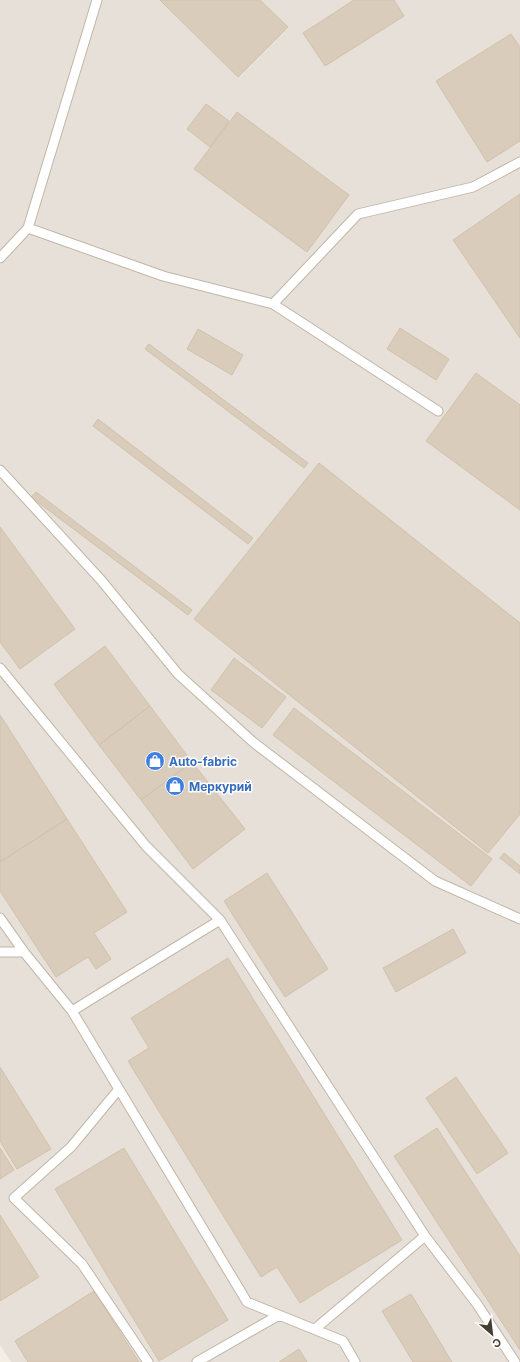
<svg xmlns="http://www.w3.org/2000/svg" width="520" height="1362" font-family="Inter,sans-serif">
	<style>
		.industrial { fill: #e6e0d9 }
		.building { fill: #d9ccbb; stroke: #d2c1ab }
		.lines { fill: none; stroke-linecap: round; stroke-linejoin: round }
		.service-casing { stroke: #c0b6a6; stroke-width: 11 }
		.service { stroke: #fff; stroke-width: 9 }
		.labels { text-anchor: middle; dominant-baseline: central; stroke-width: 3; stroke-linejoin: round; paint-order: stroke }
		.shop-label { font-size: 12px; font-weight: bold; fill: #366cbe; stroke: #fff; text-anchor: start }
	</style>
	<rect width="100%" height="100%" fill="#f4eee4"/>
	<path class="industrial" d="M0,0H520V1362H11L0,1345Z"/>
	<path class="building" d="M160,0H260L288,27L238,77Z
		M354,0H394L404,16L325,66L303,33Z
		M511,34L520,47V141L487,162L436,81Z
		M206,104L229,121L210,147L187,129Z
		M237,112L349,195L307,252L194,169Z
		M520,194V338L453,240Z
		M400,328L449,359L436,380L387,349Z
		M198,329L243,355L232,375L187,349Z
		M149,344L308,463L304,468L145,349Z
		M476,373L520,405V510L426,441Z
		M98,419L253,538L248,544L93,426Z
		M319,463L520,623V814L488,853L194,619Z
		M36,492L192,610L188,615L31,497Z
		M0,527L75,629L20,669L0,642Z
		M105,646L150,706L99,745L54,684Z
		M234,658L286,697L262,728L211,690Z
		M150,706L192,762L141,800L99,745Z
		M294,708L492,859L471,886L273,735Z
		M0,715L67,819L0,862Z
		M192,762L245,829L193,869L141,800Z
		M67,819L127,912L94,933L111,959L96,969L88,957L56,977L0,891V862Z
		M504,853L520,866V874L500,858Z
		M267,873L328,969L285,997L224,901Z
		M453,929L466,953L396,992L383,968Z
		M228,958L402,1240L300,1303L277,1267L261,1277L128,1061L149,1048L131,1018Z
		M0,1067L51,1149L17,1169L0,1141Z
		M456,1077L508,1153L477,1174L426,1098Z
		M437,1128L520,1256V1350L394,1156Z
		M0,1148L14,1170L0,1179Z
		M124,1148L228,1320L159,1361L55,1189Z
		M0,1215L39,1277L0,1301Z
		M94,1291L139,1362H28L15,1341Z
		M411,1294L452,1362H413L382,1311Z
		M299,1349L307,1362H279Z"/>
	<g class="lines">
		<defs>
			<path id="service" d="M28,228L163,276L273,304L358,214L473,187L520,162
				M0,258L28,228L97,0
				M273,304L438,411
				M0,470L101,580L178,674L253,742L435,881L520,919
				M0,668L146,846L220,920
				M0,918L24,952L72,1011
				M0,952H24
				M119,1089L71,1147L14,1198L82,1264L148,1362
				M315,1329L425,1236
				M197,1362L279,1315
				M355,1362L343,1341L247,1302L72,1011L220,920L425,1236L477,1304L515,1362"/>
		</defs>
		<use href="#service" class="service-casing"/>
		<use href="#service" class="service"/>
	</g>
	<defs>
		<symbol id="shop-disc" viewBox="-11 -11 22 22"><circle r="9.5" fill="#3f7fe0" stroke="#fff"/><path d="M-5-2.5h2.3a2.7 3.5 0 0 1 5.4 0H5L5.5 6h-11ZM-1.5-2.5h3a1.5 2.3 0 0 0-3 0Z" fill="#fff"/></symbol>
	</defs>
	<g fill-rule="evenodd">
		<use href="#shop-disc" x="144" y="750" width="22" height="22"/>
		<use href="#shop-disc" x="164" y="775" width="22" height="22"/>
	</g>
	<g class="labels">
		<g class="shop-label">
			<text x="169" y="761">Auto-fabric</text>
			<text x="189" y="786">Меркурий</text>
		</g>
	</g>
	<g transform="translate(492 1334) rotate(152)" stroke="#ffffff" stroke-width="3" paint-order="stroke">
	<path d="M0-3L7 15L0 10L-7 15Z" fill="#473e33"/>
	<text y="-6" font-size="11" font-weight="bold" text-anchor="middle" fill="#473e33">С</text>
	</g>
</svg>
